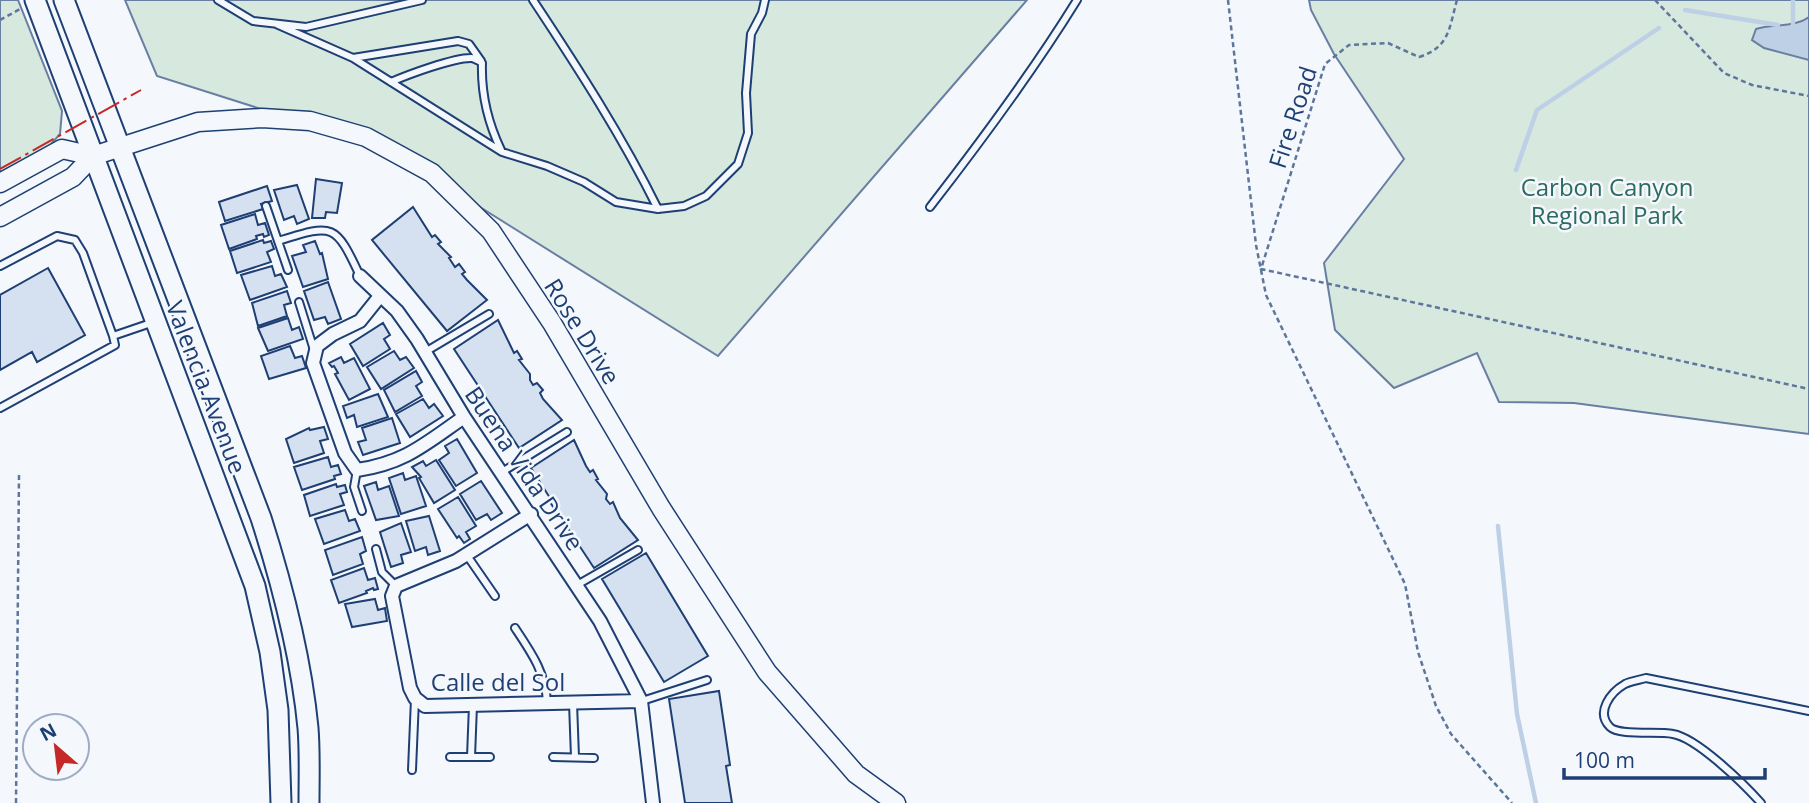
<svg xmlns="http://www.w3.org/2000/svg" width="1809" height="803" font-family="'Open Sans',sans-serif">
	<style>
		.green { fill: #d7e8df; stroke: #687fa3; stroke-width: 2 }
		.water { fill: #bed0e5; stroke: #687fa3; stroke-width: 2 }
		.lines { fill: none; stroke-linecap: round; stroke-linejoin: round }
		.stream { stroke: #bed0e5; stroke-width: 4.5 }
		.building { fill: #d5e0f0; stroke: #1d3f73; stroke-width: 2 }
		.lane-casing { stroke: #1d3f73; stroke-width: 10 }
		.street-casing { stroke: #1d3f73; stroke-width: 16 }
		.secondary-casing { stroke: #1d3f73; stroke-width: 21 }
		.primary-casing { stroke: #1d3f73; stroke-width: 23 }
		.path { stroke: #5e769c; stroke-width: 2.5; stroke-dasharray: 5 3.5; stroke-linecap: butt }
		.lane { stroke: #f4f7fb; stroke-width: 6 }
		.street { stroke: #f4f7fb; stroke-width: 12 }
		.secondary { stroke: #f4f7fb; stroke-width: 18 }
		.primary { stroke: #f4f7fb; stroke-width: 19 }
		.power { stroke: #c62828; stroke-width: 2; stroke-dasharray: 24 5 3.5 5; stroke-linecap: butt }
		.labels { text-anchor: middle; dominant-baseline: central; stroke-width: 5; stroke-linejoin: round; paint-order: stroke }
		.street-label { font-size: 24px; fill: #1d3f73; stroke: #f4f7fb }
		.park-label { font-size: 24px; fill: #2c6c60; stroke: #f4f7fb }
	</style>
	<rect width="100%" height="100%" fill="#f4f7fb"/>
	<path class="green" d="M0,0H18L62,111L60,134L45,151L0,176Z
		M125,0H1027L718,356L387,149L157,76Z
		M1309,0H1809V434L1574,403L1499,402L1477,353L1394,388L1335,330L1324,263L1404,159L1334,54L1311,10Z"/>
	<path class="water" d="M1809,17V60L1764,48L1752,40L1756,29C1773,24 1796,27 1809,17Z"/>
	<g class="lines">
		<path class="stream" d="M1685,10L1778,25
			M1793,27V0
			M1516,170L1537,110L1659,28
			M1498,526L1517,714L1536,803"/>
	</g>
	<path class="building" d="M316,179L342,183L337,213L326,212L325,218H312Z
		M297,185L309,219L297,224L294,216L284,220L274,190Z
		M267,186L272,201L261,204L263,209L225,221L219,202Z
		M413,207L432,237L435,235L441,242L438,244L451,257L449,258L455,267L459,264L465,272L462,274L467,280L487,300L447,331L372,240Z
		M255,214L258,225L265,223L269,235L264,237L263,234L256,236L257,239L229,249L221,225Z
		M263,240L264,243L271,241L274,249L267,252L271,262L237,273L230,251Z
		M315,241L320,254L322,253L328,279L303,287L292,256L306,252L303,245Z
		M272,266L275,276L281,274L287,287L250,300L241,275Z
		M48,268L85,335L37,362L32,352L0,370V295Z
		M328,282L341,319L328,324L325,317L314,320L304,291Z
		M287,291L291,303L284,305L287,316L258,326L252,303Z
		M288,318L292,330L299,327L303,339L268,351L258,328Z
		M498,320L514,353L517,351L522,359L519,360L530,374V380L533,385L537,383L543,390L540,393L543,399L562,420L519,448L454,349Z
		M383,323L390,335L384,339L390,349L363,366L350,344Z
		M290,346L295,358L302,356L306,368L269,379L261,356Z
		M394,351L400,360L406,357L414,368L381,389L367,367Z
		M341,357L344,363L354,358L370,389L349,400L335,374L338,373L334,366L332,367L329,363Z
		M416,371L422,382L416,386L422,396L395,412L384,390Z
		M378,394L388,417L357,427L354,415L347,418L343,406Z
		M423,399L429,408L434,404L443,416L410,437L396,414Z
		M392,418L400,443L363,455L358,442L366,440L362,428Z
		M324,427L328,439L320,441L324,453L294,463L286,439L309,428L310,430Z
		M457,439L477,473L456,486L439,460L449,453L445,446Z
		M574,440L586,466L590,472L593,470L598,479L596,480L607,494L606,499L610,504L613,502L620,518L638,540L594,568L565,524L566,523L559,512L557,513L548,499L550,498L531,468Z
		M328,457L331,467L338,465L341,474L334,476L335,479L302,490L294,467Z
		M436,460L455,490L434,503L419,478L421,477L412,467L423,461L426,466Z
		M403,473L405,480L416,476L426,506L401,514L389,478Z
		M481,481L502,513L491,520L487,514L476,520L460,494Z
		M376,482L378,490L389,486L399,516L376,520L364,486Z
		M336,484L337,487L345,485L347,492L340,494L344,505L310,516L304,495Z
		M458,497L476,526L466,532L470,539L464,543L459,536L457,538L438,509Z
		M345,510L349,521L355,519L360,531L324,544L315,519Z
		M429,516L440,551L428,555L426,547L415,551L406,521Z
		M401,523L411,552L401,555L403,563L391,567L380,532Z
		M362,537L366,551L360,554L363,564L333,575L325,550Z
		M646,553L708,656L664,682L602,579Z
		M364,568L368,580L375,578L378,589L374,590L373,588L366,591L367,593L339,603L331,580Z
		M375,599L378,610L385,608L387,621L352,627L345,604Z
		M719,691L730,765L726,766L732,803H685L669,699Z"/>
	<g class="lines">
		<defs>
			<path id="lane" d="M218,0L253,21L306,27L422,0
				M533,0C578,68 622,136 658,209
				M276,24L353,58L502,152L547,166L584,182L616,202L658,209L684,206L706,196L738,164L748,133L746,93L751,34L762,13L765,0
				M353,58L458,41L469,44L481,61
				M391,82C407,75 455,57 472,58C473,58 481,62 482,63C481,94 488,123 501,150
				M266,206L288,270
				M930,207C982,140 1032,73 1077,0
				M278,241C333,224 335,222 360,276
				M0,266L57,236L75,240L83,253L113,336
				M299,302L314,350
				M425,352L489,314
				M0,408L115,345L113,336L154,322
				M357,470L354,487L362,511
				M502,472L567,432
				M376,549L382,572L396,586
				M466,554L495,596
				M577,585L638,550
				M515,628C531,652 546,673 547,703
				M642,701L707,680
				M573,703L575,757
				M450,757H490
				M471,757L473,705
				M553,757L594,758
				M412,770L415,699
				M1761,803C1744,784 1697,738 1673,734C1658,731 1619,736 1610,727C1595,712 1611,692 1625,684C1631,681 1639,680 1646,678L1809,711"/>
			<path id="street" d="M360,276L397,311L417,339L464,417L600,621L641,701L653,803
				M380,296L360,321L333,334L317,346L313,363L345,453L357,470C405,463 425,444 464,417
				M531,514L456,561L396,586L392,596L410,688L415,698L425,706L641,701"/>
			<path id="secondary" d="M0,183L62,149L93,156
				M0,217L73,177L93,156L198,122L262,118L310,121L366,137L432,173L491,231L552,323L661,508L767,672L856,774L896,803"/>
			<path id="primary" d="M35,0L255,586L270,652L278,710L281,803
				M64,0L261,518C283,587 301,656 308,728C310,753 309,778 309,803"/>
		</defs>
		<use href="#lane" class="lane-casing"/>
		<use href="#street" class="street-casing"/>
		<use href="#secondary" class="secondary-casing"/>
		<use href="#primary" class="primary-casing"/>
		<path class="path" d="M1228,0L1256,245L1266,295L1405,584L1418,652L1436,706L1451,734L1512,803
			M1457,0C1449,28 1450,47 1419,57L1388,43L1349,45L1325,64L1261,269L1809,389
			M1655,0L1724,73L1752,85L1809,96
			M0,20L22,8
			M16,803L19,474"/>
		<use href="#lane" class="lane"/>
		<use href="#street" class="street"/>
		<use href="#secondary" class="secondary"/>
		<use href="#primary" class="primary"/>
		<path class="power" d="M0,169L141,90"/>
	</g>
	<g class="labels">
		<g class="street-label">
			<text transform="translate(1292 117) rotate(-72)">Fire Road</text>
			<text transform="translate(583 331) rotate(58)">Rose Drive</text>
			<text transform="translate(207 387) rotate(69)">Valencia Avenue</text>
			<text transform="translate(525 468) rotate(56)">Buena Vida Drive</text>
			<text x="498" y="681">Calle del Sol</text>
		</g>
		<g class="park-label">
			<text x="1607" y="186">Carbon Canyon<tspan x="1607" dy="28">Regional Park</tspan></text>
		</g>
	</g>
	<g transform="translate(56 747) rotate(332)"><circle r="33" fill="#f4f7fb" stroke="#9eadc5" stroke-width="2"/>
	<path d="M0-5L12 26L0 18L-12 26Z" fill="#c62828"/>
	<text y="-10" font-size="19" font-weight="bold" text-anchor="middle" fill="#1d3f73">N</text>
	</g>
	<path d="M1564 768v10h201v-10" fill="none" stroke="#1d3f73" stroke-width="3.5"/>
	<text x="1574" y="768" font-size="21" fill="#1d3f73" stroke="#f4f7fb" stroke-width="5" paint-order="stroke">100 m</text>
</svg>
